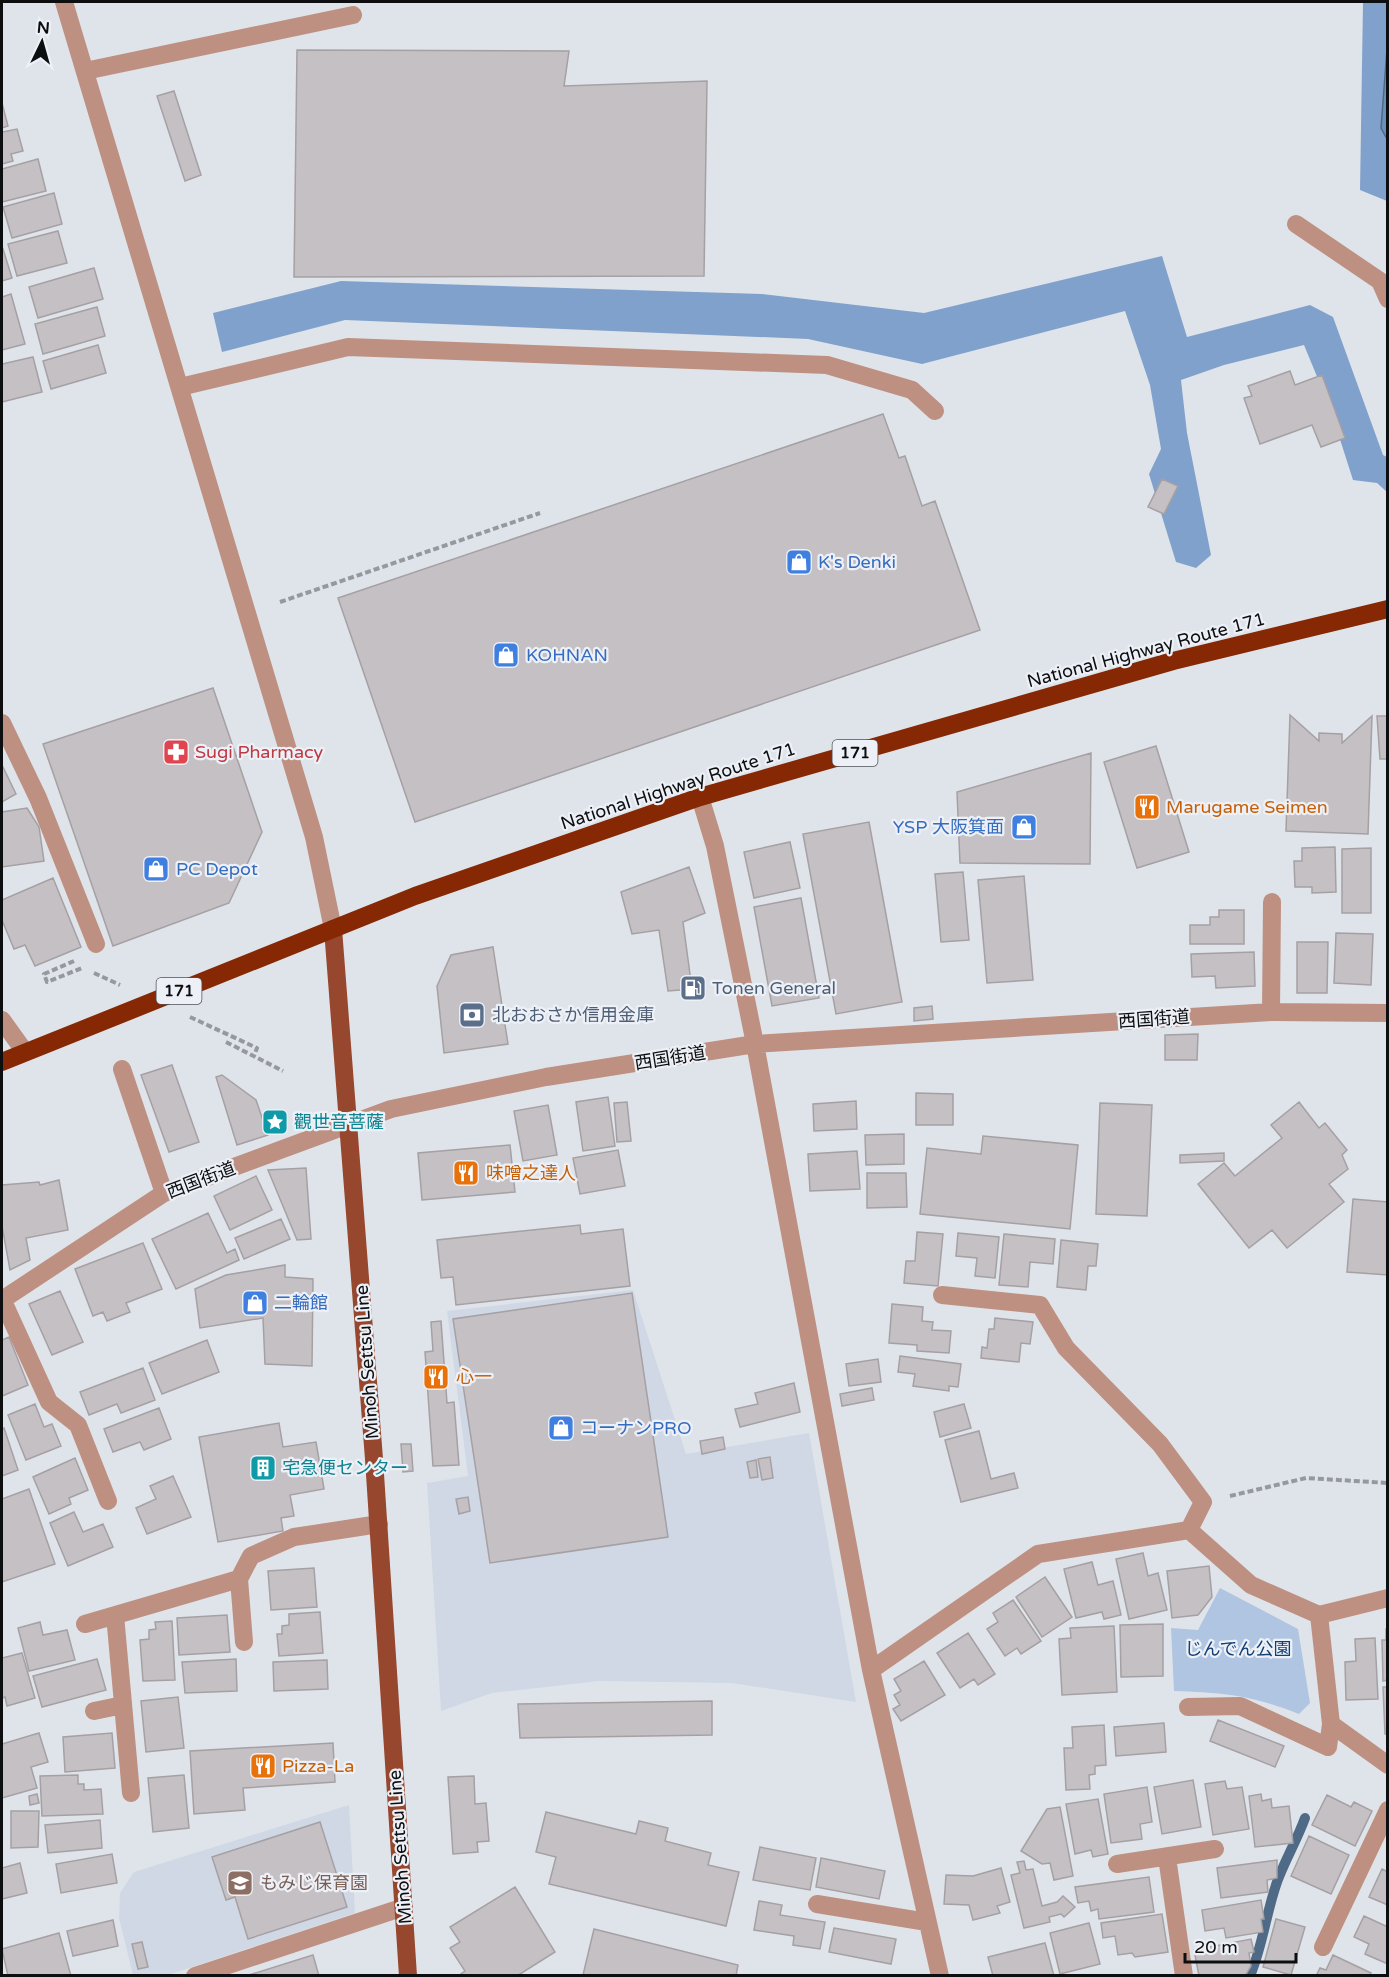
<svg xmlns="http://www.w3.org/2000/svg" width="1389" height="1977" font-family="'Varela Round','Noto Sans JP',sans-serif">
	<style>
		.built { fill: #cfd8e4 }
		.green { fill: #b0c5e1 }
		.forest { fill: #80a1cc }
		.water { fill: #6c91b9; stroke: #4f6a86; stroke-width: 1.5 }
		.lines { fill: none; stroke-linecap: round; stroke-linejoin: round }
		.stream { stroke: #4f6a86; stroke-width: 10 }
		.building { fill: #c5c0c4; stroke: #a5a0a4; stroke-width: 1.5 }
		.path { stroke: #95999e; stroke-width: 4; stroke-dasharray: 6 3; stroke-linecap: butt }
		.minor { stroke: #be9081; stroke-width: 18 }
		.major { stroke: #96472d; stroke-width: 18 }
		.highway { stroke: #852803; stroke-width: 18 }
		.labels { text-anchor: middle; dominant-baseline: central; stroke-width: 4.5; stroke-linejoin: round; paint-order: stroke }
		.shield { fill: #edf1f7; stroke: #505255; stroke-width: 1.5 }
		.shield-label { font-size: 16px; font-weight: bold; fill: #0c0e0f }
		.shop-label { font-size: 18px; fill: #366cbe; stroke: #edf1f7; text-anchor: start }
		.street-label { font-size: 18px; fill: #0c0e0f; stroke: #edf1f7 }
		.health-label { font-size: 18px; fill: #be3a42; stroke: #edf1f7; text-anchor: start }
		.food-label { font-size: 18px; fill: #c56008; stroke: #edf1f7; text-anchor: start }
		.service-label { font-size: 18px; fill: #4e5e75; stroke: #edf1f7; text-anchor: start }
		.culture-label { font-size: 18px; fill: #0d838f; stroke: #edf1f7; text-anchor: start }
		.park-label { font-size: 18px; fill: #133f75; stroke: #edf1f7 }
		.education-label { font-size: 18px; fill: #785e54; stroke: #edf1f7; text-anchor: start }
	</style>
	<rect width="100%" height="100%" fill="#dfe4ea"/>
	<path class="built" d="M633,1290L686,1454L809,1433L856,1702L732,1683L599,1681L492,1693L441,1711L427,1483L468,1476L447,1311Z
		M349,1805L355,1913L168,1975H133L119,1918L120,1893L134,1872Z"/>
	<path class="green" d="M1220,1588L1298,1629L1310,1703L1299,1714C1250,1695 1226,1693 1174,1691L1171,1628L1198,1630Z"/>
	<path class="forest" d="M1363,2H1387V201L1360,190Z
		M1162,256L1187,337L1310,305L1333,317L1383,455L1387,457V492L1377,483L1353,480L1330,408L1304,345L1224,365L1181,380L1187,433L1211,555L1196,568L1176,562L1149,474L1161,449L1150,385L1125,311L922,364L808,339L345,320L222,352L213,313L341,281L762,294L924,313Z"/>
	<path class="water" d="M1387,49V139L1381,128Z"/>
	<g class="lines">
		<path class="stream" d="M1250,1976C1263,1945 1266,1913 1277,1882C1285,1860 1297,1840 1305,1818"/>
	</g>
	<path class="building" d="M297,50L569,51L564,86L707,81L704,276L294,277Z
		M174,91L201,175L185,181L157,96Z
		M2,103L8,126L2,128Z
		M17,129L23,151L11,154L13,161L2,164V132Z
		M38,159L46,191L2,202V169Z
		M54,193L62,224L12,238L3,207Z
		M58,231L67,263L17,276L8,244Z
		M3,249L12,278L2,281V250Z
		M94,268L103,299L38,318L29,287Z
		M11,294L25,344L2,350V297Z
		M97,307L105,336L43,354L35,324Z
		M98,345L106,373L51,389L43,361Z
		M33,357L42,392L2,402V364Z
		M1290,371L1295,385L1322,375L1345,438L1321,447L1312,425L1260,444L1244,398L1252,396L1248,386Z
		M883,414L899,458L905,456L922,506L935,501L980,630L415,822L338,598Z
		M1162,479L1178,486L1164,514L1148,507Z
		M213,688L262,832L229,903L113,946L43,744Z
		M1290,715L1319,741V733L1342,734V743L1372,716L1368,834L1286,831Z
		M1377,716H1388V759H1380Z
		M1156,746L1189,852L1137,868L1104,762Z
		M1091,753L1090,864L960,863L957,792Z
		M2,765L16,794L2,802Z
		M27,808L39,827L44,861L2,867V812Z
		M869,822L902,1002L836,1014L803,834Z
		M790,842L800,888L754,898L744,852Z
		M1335,847L1336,892L1312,893V887H1295L1294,861H1302V848Z
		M1371,848V913H1342V849Z
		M689,867L705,913L683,922L692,989L668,991L659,930L632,934L621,892Z
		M963,872L969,940L941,942L935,874Z
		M1024,876L1033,980L987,983L978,880Z
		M53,878L81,947L35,966L25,945L14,949L2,920V900Z
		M801,898L819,998L772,1006L754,907Z
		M1219,910H1244V944H1190V925H1210V917H1219Z
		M1336,933L1373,934L1371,985L1334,983Z
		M1297,942H1328L1327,993H1297Z
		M493,947L508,1044L444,1053L437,986L451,955Z
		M1254,952L1255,986L1216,988L1215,976L1192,977L1191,954Z
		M932,1006L933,1019L914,1021V1008Z
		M1198,1034L1197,1060H1165V1035Z
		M172,1065L199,1142L169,1152L141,1075Z
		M222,1075L256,1100L268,1135L237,1145L216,1077Z
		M916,1093L953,1094V1125H916Z
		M608,1097L615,1146L583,1151L576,1102Z
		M856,1101L857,1129L814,1131L813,1104Z
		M627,1102L631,1141L617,1142L614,1103Z
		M1299,1102L1319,1128L1325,1123L1347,1150L1342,1155L1348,1169L1329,1184L1344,1202L1287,1248L1272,1230L1249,1248L1198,1184L1224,1163L1235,1176L1282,1138L1271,1125Z
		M1100,1103L1152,1105L1147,1216L1096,1214Z
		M548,1105L557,1155L523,1161L514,1111Z
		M904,1134V1164L866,1165L865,1135Z
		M983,1136L1078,1145L1070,1229L920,1214L927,1148L981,1154Z
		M510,1145L515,1192L422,1200L418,1153Z
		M618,1150L625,1186L580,1194L573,1158Z
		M857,1151L860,1189L810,1191L808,1154Z
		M1224,1153V1161L1180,1163V1155Z
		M306,1168L311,1239L297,1240L268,1170Z
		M867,1173H906L907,1207L867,1208Z
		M256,1176L272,1210L230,1230L214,1196Z
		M59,1180L68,1230L26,1238L30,1260L10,1270L2,1226V1185L39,1182L40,1185Z
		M1353,1199L1388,1202V1275L1347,1272Z
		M208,1213L227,1253L235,1249L239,1260L176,1289L152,1239Z
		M281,1219L290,1239L244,1259L235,1238Z
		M580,1225L581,1234L623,1229L630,1286L456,1305L453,1277L441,1278L437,1240Z
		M917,1232L943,1234L938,1286L904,1283L906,1261H915Z
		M958,1233L999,1237L995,1278L975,1276L977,1258L956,1256Z
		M1004,1234L1055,1239L1053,1264L1030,1262L1028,1287L999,1285Z
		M1061,1240L1098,1244L1096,1266H1088L1086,1290L1057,1287Z
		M143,1243L162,1289L126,1303L130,1312L107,1321L103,1312L93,1316L75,1269Z
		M285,1265V1277L313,1279L312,1366L265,1364L263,1318L200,1328L195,1289L226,1275Z
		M60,1291L83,1342L52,1355L29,1304Z
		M632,1293L668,1537L490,1563L453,1319Z
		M892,1304L923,1307L922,1321L933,1322L932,1330L951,1331L949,1353L917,1351V1345L889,1343Z
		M995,1318L1033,1322L1030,1344L1021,1343L1019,1362L981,1358L982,1347L987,1348L989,1329H994Z
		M441,1321L447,1403L454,1402L459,1465L433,1466L425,1352L433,1351L431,1322Z
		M9,1337L28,1385L2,1396V1340Z
		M207,1340L219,1372L162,1394L149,1363Z
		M900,1356L961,1364L958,1387L949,1386V1391L913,1386L915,1374L898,1372Z
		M878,1359L881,1382L849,1386L846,1364Z
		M143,1368L155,1400L121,1413L117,1404L89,1415L80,1392Z
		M794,1383L800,1412L740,1427L735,1409L758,1404L755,1393Z
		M872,1388L874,1400L842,1406L840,1394Z
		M35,1404L44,1427L52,1424L61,1446L26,1460L8,1415Z
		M964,1404L971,1428L940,1437L934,1412Z
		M159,1408L171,1439L144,1450L140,1442L113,1452L104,1429Z
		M279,1423L283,1447L316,1442L324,1489L290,1495L294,1516L281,1518L283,1531L218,1542L199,1437Z
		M4,1428L18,1470L2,1476V1429Z
		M979,1431L991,1479L1014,1473L1018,1488L961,1502L945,1440Z
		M723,1437L725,1449L702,1454L700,1441Z
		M401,1444H411L413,1471L403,1472Z
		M770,1457L773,1478L762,1480L758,1459Z
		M75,1458L88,1490L69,1498L71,1504L49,1514L33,1477Z
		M756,1460L758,1477L750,1478L747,1462Z
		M173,1476L191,1517L147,1534L136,1508L156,1499L150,1486Z
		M29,1489L55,1564L2,1582V1499Z
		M468,1497L470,1511L459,1514L456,1499Z
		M74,1512L83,1532L103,1524L113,1547L68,1566L50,1523Z
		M1143,1553L1148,1576L1158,1573L1167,1610L1129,1619L1116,1559Z
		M1092,1562L1098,1585L1113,1581L1121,1615L1104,1619L1102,1612L1076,1618L1064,1569Z
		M1209,1566L1212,1597L1198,1615L1172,1618L1167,1571Z
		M314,1568L317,1607L271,1610L268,1571Z
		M1045,1577L1072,1617L1042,1637L1016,1597Z
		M1013,1600L1041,1641L1021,1654L1017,1648L1005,1656L987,1629L998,1622L993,1613Z
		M320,1612L323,1653L279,1656L277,1634H282V1626L289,1625V1614Z
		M227,1615L230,1652L179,1655L177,1618Z
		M172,1621L175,1680L143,1681L140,1640L149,1639V1630L156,1629L155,1622Z
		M40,1622L43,1635L67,1630L75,1660L29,1671L18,1628Z
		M1163,1624V1676L1121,1677L1120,1625Z
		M1114,1626L1117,1692L1062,1695L1059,1639L1071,1638L1070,1628Z
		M1386,1629H1388V1680L1383,1681L1382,1640H1386Z
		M968,1633L995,1674L978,1685L974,1679L960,1688L937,1653Z
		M1375,1638L1378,1699L1346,1700L1345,1662L1356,1661L1355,1639Z
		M22,1653L35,1698L7,1706L5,1697L2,1698V1658Z
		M97,1659L106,1690L42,1707L33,1676Z
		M236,1659L237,1691L185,1693L182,1662Z
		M327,1660L328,1689L274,1691L273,1662Z
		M924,1661L945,1695L901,1721L893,1709L900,1705L894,1695L901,1691L894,1679Z
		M1383,1687H1388V1734H1385Z
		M178,1697L184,1748L146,1752L141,1701Z
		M712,1701V1735L520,1738L518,1704Z
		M1218,1720L1284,1746L1275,1767L1210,1741Z
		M1164,1723L1166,1752L1116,1756L1114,1727Z
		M1104,1725L1106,1765L1095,1766V1774L1089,1775L1090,1789L1066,1790L1064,1748H1073L1072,1727Z
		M39,1733L48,1762L31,1767L37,1788L2,1798V1744Z
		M112,1733L115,1768L65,1772L63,1737Z
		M333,1743L335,1782L243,1788L245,1810L194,1814L190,1751Z
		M78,1775V1784H84V1790L101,1789L103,1814L42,1816L40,1776Z
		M184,1775L189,1828L153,1832L148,1778Z
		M474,1776L475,1804L486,1803L489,1841L477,1842L478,1852L453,1854L448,1777Z
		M1193,1780L1201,1827L1162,1834L1154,1787Z
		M1225,1781L1227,1789L1242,1787L1249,1829L1213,1835L1205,1784Z
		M1147,1787L1152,1822L1140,1824L1142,1839L1111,1843L1104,1794Z
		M37,1794L39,1803L30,1805L29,1796Z
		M1261,1794L1262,1801L1271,1799L1272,1808L1289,1806L1293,1843L1255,1847L1249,1796Z
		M1327,1795L1351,1807L1354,1802L1372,1811L1355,1846L1312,1825Z
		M1098,1799L1108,1854L1093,1857L1091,1850L1075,1854L1066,1804Z
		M1060,1807L1073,1876L1054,1880L1050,1863L1042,1864L1021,1851L1047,1809Z
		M11,1811H39L38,1847L11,1848Z
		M546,1812L636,1834L639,1821L668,1828L665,1841L711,1853L708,1865L739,1872L726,1926L549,1884L556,1857L536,1852Z
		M100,1820L102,1848L48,1853L45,1825Z
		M320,1822L347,1907L248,1939L235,1897L226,1900L212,1857Z
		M1309,1836L1349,1855L1331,1894L1291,1876Z
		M760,1847L816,1858L810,1890L753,1880Z
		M112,1854L117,1883L61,1893L56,1864Z
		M821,1858L885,1871L879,1899L816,1887Z
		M1277,1860V1878L1267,1880L1268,1892L1221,1898L1217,1868Z
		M1024,1861L1026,1870L1033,1869L1042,1906L1057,1902L1063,1896L1075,1907L1064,1917L1061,1914L1049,1917L1050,1922L1024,1928L1011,1875L1020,1873L1017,1862Z
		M20,1863L27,1893L2,1899V1868Z
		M1001,1868L1010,1902L997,1906L1000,1913L973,1920L969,1905L944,1904L946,1875L973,1876Z
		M1382,1869L1388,1872V1905L1369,1897Z
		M1149,1877L1154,1912L1099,1919L1098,1909L1091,1911L1089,1901L1078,1903L1075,1887Z
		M515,1887L555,1952L517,1976H458L465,1971L450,1948L460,1942L450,1927Z
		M1261,1900L1264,1919H1261L1263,1932L1226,1938L1224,1928L1205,1931L1202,1910Z
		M759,1901L782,1905L780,1915L825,1922L820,1949L793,1945L794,1936L754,1930Z
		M1162,1914L1168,1952L1135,1957L1132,1953L1118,1955L1115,1936L1103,1938L1101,1923Z
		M1364,1916L1388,1927V1964L1365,1954L1369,1944L1354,1937Z
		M1276,1919L1305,1927L1291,1975L1263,1967Z
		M113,1920L118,1946L73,1956L67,1931Z
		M1089,1923L1100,1964L1060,1974L1050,1933Z
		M834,1928L896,1939L891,1964L829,1952Z
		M594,1929L738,1965L736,1976L583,1975Z
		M59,1933L71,1976H8L2,1949Z
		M1251,1939L1254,1952L1249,1953L1251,1966L1245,1976H1199L1194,1950Z
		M142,1942L148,1967L138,1969L132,1944Z
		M1045,1943L1054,1976H993L988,1957Z
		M313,1955L319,1976H246Z
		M1333,1955L1371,1973L1370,1976H1316L1320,1968L1326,1970Z"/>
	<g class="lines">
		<path class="path" d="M280,602L540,513
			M74,961L44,974L47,982L82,968
			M94,973L120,985
			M190,1017L257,1048L254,1056
			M226,1042L283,1071
			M1230,1496L1306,1478L1388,1483"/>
		<path class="minor" d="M64,2L314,837L333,929
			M85,71L353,15
			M1296,224L1380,281L1388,299
			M180,387L348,347L827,365L912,390L935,411
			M2,723L38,798L96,944
			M700,797L715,846L755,1044L871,1670L940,1976
			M1271,1012L1272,902
			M2,1020L25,1052
			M122,1069L164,1193
			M942,1295L1040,1305L1066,1348L1160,1444L1203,1502L1189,1530
			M2,1299L49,1402L78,1425L108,1501
			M2,1300L164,1193L391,1109L546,1077L755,1044L1271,1012L1388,1013
			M239,1579L244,1642
			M115,1615L131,1793
			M1319,1615L1331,1724L1388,1765
			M85,1624L239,1579L251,1556L294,1537L379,1524
			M871,1670L1038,1554L1189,1530L1251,1585L1319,1615L1388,1598
			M1188,1707L1240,1706L1328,1747L1331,1724
			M94,1711L123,1705
			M1167,1857L1184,1976
			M1117,1864L1215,1849
			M817,1904L927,1922
			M1323,1947L1388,1810
			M195,1976L404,1907"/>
		<path class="major" d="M333,929L374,1459L408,1976"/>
		<path class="highway" d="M2,1062L415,896L700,797L1173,661L1388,609"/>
	</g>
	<defs>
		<symbol id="shop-square" viewBox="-11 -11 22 22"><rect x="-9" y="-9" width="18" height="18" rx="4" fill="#3f7fe0" stroke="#edf1f7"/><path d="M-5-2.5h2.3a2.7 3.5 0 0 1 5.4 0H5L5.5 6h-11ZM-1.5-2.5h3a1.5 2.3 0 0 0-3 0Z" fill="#fff"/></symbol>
		<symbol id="pharmacy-square" viewBox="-11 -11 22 22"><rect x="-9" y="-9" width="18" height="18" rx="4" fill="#e0444e" stroke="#edf1f7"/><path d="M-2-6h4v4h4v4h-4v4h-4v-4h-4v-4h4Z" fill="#fff"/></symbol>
		<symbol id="restaurant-square" viewBox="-11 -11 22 22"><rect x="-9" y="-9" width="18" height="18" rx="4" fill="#e8710a" stroke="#edf1f7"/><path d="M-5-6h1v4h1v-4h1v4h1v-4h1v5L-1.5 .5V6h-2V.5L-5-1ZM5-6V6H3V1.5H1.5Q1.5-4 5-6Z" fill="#fff"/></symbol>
		<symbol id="fuel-square" viewBox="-11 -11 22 22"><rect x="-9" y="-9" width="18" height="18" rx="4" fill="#5c6f8a" stroke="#edf1f7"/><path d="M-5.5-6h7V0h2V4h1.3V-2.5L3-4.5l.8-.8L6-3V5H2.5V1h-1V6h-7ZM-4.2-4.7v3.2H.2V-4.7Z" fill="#fff"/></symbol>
		<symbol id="bank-square" viewBox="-11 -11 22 22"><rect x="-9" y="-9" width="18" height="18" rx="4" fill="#5c6f8a" stroke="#edf1f7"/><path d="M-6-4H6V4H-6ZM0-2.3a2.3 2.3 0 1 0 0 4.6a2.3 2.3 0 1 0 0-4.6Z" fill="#fff"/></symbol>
		<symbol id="sight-square" viewBox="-11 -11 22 22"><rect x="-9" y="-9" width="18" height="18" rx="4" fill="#0f9aa8" stroke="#edf1f7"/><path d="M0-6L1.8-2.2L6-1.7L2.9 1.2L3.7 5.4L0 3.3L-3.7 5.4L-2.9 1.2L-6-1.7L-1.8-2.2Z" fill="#fff"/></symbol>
		<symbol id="building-square" viewBox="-11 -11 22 22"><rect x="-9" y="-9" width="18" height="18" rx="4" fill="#0f9aa8" stroke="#edf1f7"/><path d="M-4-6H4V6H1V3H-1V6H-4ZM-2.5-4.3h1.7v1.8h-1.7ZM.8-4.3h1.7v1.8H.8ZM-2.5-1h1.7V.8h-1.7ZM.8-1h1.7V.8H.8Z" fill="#fff"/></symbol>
		<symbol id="school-square" viewBox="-11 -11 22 22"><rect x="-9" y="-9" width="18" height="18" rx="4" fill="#8d6e63" stroke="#edf1f7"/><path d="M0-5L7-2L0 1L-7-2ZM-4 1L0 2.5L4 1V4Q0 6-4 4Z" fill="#fff"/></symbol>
	</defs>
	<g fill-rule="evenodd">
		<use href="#shop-square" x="784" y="547" width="30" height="30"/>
		<use href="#shop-square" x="491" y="640" width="30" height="30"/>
		<use href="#pharmacy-square" x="161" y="737" width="30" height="30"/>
		<use href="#restaurant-square" x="1132" y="792" width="30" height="30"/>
		<use href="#shop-square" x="1009" y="812" width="30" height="30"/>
		<use href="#shop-square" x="141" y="854" width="30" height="30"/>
		<use href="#fuel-square" x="678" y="973" width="30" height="30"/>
		<use href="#bank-square" x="457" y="1000" width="30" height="30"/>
		<use href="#sight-square" x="260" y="1107" width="30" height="30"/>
		<use href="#restaurant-square" x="451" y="1158" width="30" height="30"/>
		<use href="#shop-square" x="240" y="1288" width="30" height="30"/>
		<use href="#restaurant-square" x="421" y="1362" width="30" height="30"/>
		<use href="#shop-square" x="546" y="1413" width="30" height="30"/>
		<use href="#building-square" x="248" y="1453" width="30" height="30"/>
		<use href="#restaurant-square" x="248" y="1751" width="30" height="30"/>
		<use href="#school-square" x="225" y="1868" width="30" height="30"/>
	</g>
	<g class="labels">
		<g class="shield">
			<rect x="832.5" y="740" width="45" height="26" rx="4.5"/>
			<rect x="156.5" y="978" width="45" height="26" rx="4.5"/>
		</g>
		<g class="shield-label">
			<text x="855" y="753">171</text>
			<text x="179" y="991">171</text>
		</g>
		<g class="shop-label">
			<text x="818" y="562">K's Denki</text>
			<text x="526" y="655">KOHNAN</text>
			<text x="1004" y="827" text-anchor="end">YSP 大阪箕面</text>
			<text x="176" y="869">PC Depot</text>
			<text x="274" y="1303">二輪館</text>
			<text x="580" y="1428">コーナンPRO</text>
		</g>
		<g class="street-label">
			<text transform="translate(1146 650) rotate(-15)">National Highway Route 171</text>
			<text transform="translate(678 786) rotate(-18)">National Highway Route 171</text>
			<text transform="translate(1154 1019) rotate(-4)">西国街道</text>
			<text transform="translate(670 1058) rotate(-9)">西国街道</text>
			<text transform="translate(201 1180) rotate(-21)">西国街道</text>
			<text transform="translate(367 1362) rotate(-94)">Minoh Settsu Line</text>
			<text transform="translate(400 1847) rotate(-94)">Minoh Settsu Line</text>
		</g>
		<g class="health-label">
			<text x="195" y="752">Sugi Pharmacy</text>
		</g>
		<g class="food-label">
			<text x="1166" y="807">Marugame Seimen</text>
			<text x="486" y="1173">味噌之達人</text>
			<text x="456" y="1377">心一</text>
			<text x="282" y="1766">Pizza-La</text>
		</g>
		<g class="service-label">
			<text x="712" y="988">Tonen General</text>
			<text x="492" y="1015">北おおさか信用金庫</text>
		</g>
		<g class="culture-label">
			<text x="294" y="1122">觀世音菩薩</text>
			<text x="282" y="1468">宅急便センター</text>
		</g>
		<g class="park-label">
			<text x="1238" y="1649">じんでん公園</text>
		</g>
		<g class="education-label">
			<text x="260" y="1883">もみじ保育園</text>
		</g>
	</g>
	<rect width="1389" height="1977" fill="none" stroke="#0c0e0f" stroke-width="6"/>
	<g transform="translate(42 42) rotate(5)" stroke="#edf1f7" stroke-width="4.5" paint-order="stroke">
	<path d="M0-4.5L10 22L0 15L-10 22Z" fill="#0c0e0f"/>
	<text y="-9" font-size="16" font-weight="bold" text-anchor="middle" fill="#0c0e0f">N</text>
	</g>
	<path d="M1185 1953v9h111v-9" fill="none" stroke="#0c0e0f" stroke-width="3"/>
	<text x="1194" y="1953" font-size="18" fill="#0c0e0f" stroke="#edf1f7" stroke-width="4.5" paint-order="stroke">20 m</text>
</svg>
